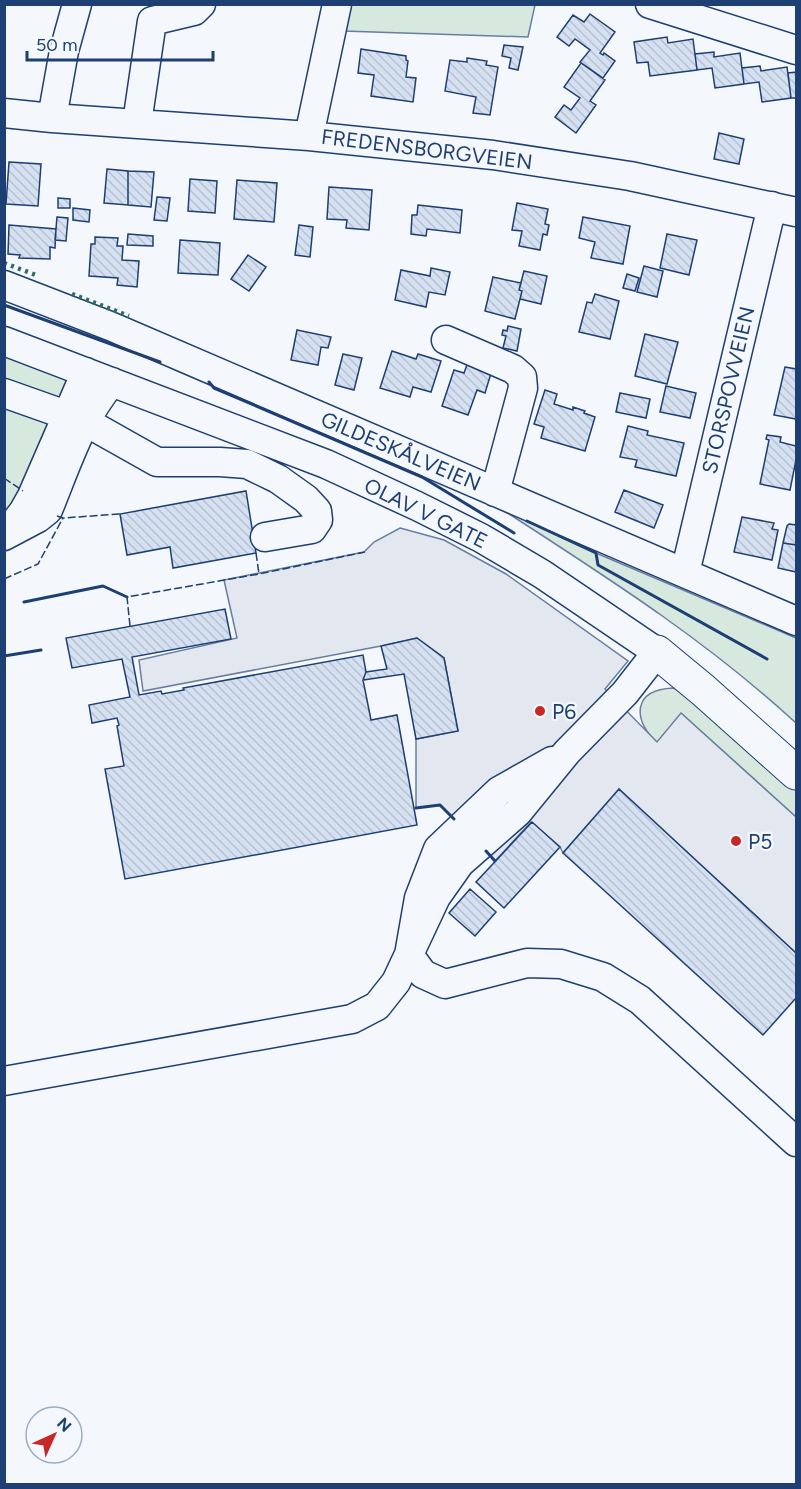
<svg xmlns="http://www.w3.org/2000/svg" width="801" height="1489" font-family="Figtree,sans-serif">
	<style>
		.grass { fill: #d7e8df; stroke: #687fa3; stroke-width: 1.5 }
		.parking { fill: #e3e8f0; stroke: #687fa3; stroke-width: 1.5 }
		.building { fill: url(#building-back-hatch); stroke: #1d3f73; stroke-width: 1.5 }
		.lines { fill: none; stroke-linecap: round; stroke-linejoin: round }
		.minor-casing { stroke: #1d3f73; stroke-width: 31 }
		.highway-casing { stroke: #1d3f73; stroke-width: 35 }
		.minor { stroke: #f4f7fb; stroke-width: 28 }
		.highway { stroke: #f4f7fb; stroke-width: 33 }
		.hedge { stroke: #2c6c60; stroke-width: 4.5; stroke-dasharray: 3 4.5; stroke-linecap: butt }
		.fence { stroke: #1d3f73; stroke-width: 1.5; stroke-dasharray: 8 3; stroke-linecap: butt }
		.wall { stroke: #1d3f73; stroke-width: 3 }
		.poi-dot { fill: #c62828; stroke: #f4f7fb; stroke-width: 2 }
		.labels { text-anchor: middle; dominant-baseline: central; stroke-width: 4.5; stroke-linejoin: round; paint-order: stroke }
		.street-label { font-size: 21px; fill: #1d3f73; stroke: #f4f7fb }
		.poi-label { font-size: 21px; fill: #1d3f73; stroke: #f4f7fb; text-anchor: start }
	</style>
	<defs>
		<pattern id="building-back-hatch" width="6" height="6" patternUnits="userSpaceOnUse" patternTransform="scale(1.5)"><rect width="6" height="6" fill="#d5e0f0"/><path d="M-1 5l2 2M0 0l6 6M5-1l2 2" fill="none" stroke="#b6c1d1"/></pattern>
	</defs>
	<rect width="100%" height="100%" fill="#f4f7fb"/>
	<path class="grass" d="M348,5H535L528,37L343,31Z
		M4,355L64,375L69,381L67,401L5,381Z
		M5,403L51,424L14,511L5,514Z
		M503,510L596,553L796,638V723C706,640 605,576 503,510Z
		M673,688L687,692L796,786V817L682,714L657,743C632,718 633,690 673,688Z"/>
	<path class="parking" d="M400,528L444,540L506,574L628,661L605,689L657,742L681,713L796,817V953L619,789L563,853L560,847L531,822L495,861L440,805L416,808V739L458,731L444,658L417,638L381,646L143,691L139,660L237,638L224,580L364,552L374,542Z"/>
	<path class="building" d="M590,14L615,32L600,53L603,55L604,53L615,61L603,78L580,62L590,50L575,39L569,46L557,37L573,15L584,22Z
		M667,37L668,43L693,39L697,70L650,76L648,62L637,63L634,42Z
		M504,45L523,47L518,70L509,68L511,58L502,56Z
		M361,49L406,56V60L408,61L406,77L416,78L413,102L371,96L374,75L358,73Z
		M714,52V57L740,53L744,84L715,88L712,68L697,70L695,54Z
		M467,58L487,61L486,65L498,67L490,115L473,113L476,97L445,91L450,60L467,62Z
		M581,63L605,80L590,101L596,105L576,133L555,117L564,105L571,110L580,98L564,87Z
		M760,66L761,71L787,67L791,98L762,102L759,82L744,84L742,68Z
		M796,72V98H791L788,73Z
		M719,133L744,139L739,164L714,159Z
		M9,162L41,164L38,206L6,204Z
		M107,169L128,171V205L104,203Z
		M128,171L154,172L151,207L128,205Z
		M190,179L217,181L215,213L188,211Z
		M237,180L277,183L274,222L234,219Z
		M329,187L372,190L369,230L346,228L347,220L327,219Z
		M157,197L170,198L167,221L154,220Z
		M58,198L70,199V208H58Z
		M517,203L548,209L545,224L549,225L547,235L543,234L540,250L519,246L522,231L512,230Z
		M418,205L462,210L460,233L427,229L426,236L411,234L412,215H417Z
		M73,208L90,210L89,222L73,220Z
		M57,217L68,218L66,241L55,240Z
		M583,217L630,226L623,264L591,258L595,242L579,238Z
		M9,225L56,229L55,248L50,247V259L19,258L20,255L8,254Z
		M299,225L313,227L310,257L295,255Z
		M128,234L153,236V246L127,245Z
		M667,234L697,240L689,275L660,268Z
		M95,237L118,238L117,246H123L122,260L139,261L137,287L117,285L118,278L89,276L91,244H95Z
		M180,240L220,243L218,275L178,273Z
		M248,255L266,267L249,291L231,279Z
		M644,266L663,271L657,297L637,292Z
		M431,268L450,272L445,295L429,292L426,307L395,300L401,270L430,276Z
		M524,271L547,276L541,304L520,299L522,291L519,290Z
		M627,274L639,278L635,291L623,288Z
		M493,277L521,283L519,290L522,291L515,319L485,311Z
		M595,294L619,301L610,339L579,332L587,302L592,303Z
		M508,326L521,329L517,351L503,348L506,336L502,335L503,330L507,331Z
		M297,330L331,337L328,348L321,347L318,365L291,360Z
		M645,334L678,342L667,384L635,376Z
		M392,351L416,359L418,354L441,361L431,392L413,387L410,397L380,388Z
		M343,354L362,358L354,390L335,385Z
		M468,362L492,370L485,393L477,390L468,415L442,406L454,370L464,373Z
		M785,367L796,369V419L774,415Z
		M666,386L696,393L690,418L660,412Z
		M545,390L557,394L554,404L573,410V407L585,411L584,413L595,417L585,451L541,438L544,427L534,424Z
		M620,393L650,399L646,418L616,412Z
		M628,426L648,431L647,435L684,443L676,476L635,467L637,460L620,457Z
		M767,435L781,437L780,442L796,446V460L790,490L760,484L769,440L766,439Z
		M624,490L663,505L654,528L615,512Z
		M246,491L256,553L173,568L170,547L127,555L120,514Z
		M742,517L774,523L772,529L778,530L772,560L734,552Z
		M789,524L796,525V545L783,543L787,526Z
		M783,543L796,545V572L778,568Z
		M225,609L231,639L132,657L139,695L161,691L162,694L184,690L183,688L363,655L366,672L363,680L371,720L397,715L417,825L125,879L105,769L124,766L117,726L119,725L117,718L92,723L89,705L130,697L122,659L72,668L66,638Z
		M417,638L444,658L458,731L416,739L404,674L363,680L366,672L387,669L381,646Z
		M619,789L796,953V998L763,1035L563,853Z
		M532,822L560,847L504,908L476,882Z
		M470,889L496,912L475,936L449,913Z"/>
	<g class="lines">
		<defs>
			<path id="minor" d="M650,4L796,50
				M4,113L52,118L309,136L493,155L630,176L796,212
				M52,118L64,51L77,4
				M137,123L152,21L194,11L201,4
				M309,136L337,4
				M4,285L110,326L796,621
				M446,340L513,369L522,377L523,388L495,492
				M4,341L326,464L417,506L481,538L542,574L657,652L625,693L567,752L518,812L460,863L436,897L396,982L377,1006L352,1019L4,1081
				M4,393L86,422L157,462H220L247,464L278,479L306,499L317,511L318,520L312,529L265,537
				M8,531L23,512L32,496L86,372
				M4,536L38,518L48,510C66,466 81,418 112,382
				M685,573L772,206
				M552,761L499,791L438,849L419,898L409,955L423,974L445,984L527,963L561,964L603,977L640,1000L796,1142"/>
			<path id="highway" d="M657,652L703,690L796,773"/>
		</defs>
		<use href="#minor" class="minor-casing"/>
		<use href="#highway" class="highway-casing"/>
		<use href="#minor" class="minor"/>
		<use href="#highway" class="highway"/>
		<path class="hedge" d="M4,263L36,275
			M72,294L129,316"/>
		<path class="fence" d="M4,478L23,491
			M57,516L63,518L120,514
			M256,553L259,574
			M4,579L38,564L63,518
			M130,626L127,597L259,574L365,552"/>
		<path class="wall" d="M4,305L160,362
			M209,382L214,388L422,477L514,533
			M527,521L596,553L598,565L767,659
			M24,602L103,586L127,597
			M4,656L41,650
			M416,808L440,805L454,819
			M486,851L495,861"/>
	</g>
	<g class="poi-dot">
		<circle cx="540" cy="711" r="6"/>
		<circle cx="736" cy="841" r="6"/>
	</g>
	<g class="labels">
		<g class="street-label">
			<text transform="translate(427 149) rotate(7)">FREDENSBORGVEIEN</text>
			<text transform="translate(728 390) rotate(-77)">STORSPOVVEIEN</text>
			<text transform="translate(401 451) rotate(23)">GILDESKÅLVEIEN</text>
			<text transform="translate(426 513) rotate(26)">OLAV V GATE</text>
		</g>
		<g class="poi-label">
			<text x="552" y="711">P6</text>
			<text x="748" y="841">P5</text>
		</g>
	</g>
	<rect width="801" height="1489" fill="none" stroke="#1d3f73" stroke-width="12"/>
	<g transform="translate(54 1435) rotate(45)"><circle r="28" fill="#f4f7fb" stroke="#9eadc5" stroke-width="1.5"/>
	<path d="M0-4.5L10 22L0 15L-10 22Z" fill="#c62828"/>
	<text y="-9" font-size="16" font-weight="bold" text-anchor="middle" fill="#1d3f73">N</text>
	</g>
	<path d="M27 51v9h186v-9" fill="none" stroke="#1d3f73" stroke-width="3"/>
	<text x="36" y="51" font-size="18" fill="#1d3f73" stroke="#f4f7fb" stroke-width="4.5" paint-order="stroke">50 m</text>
</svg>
